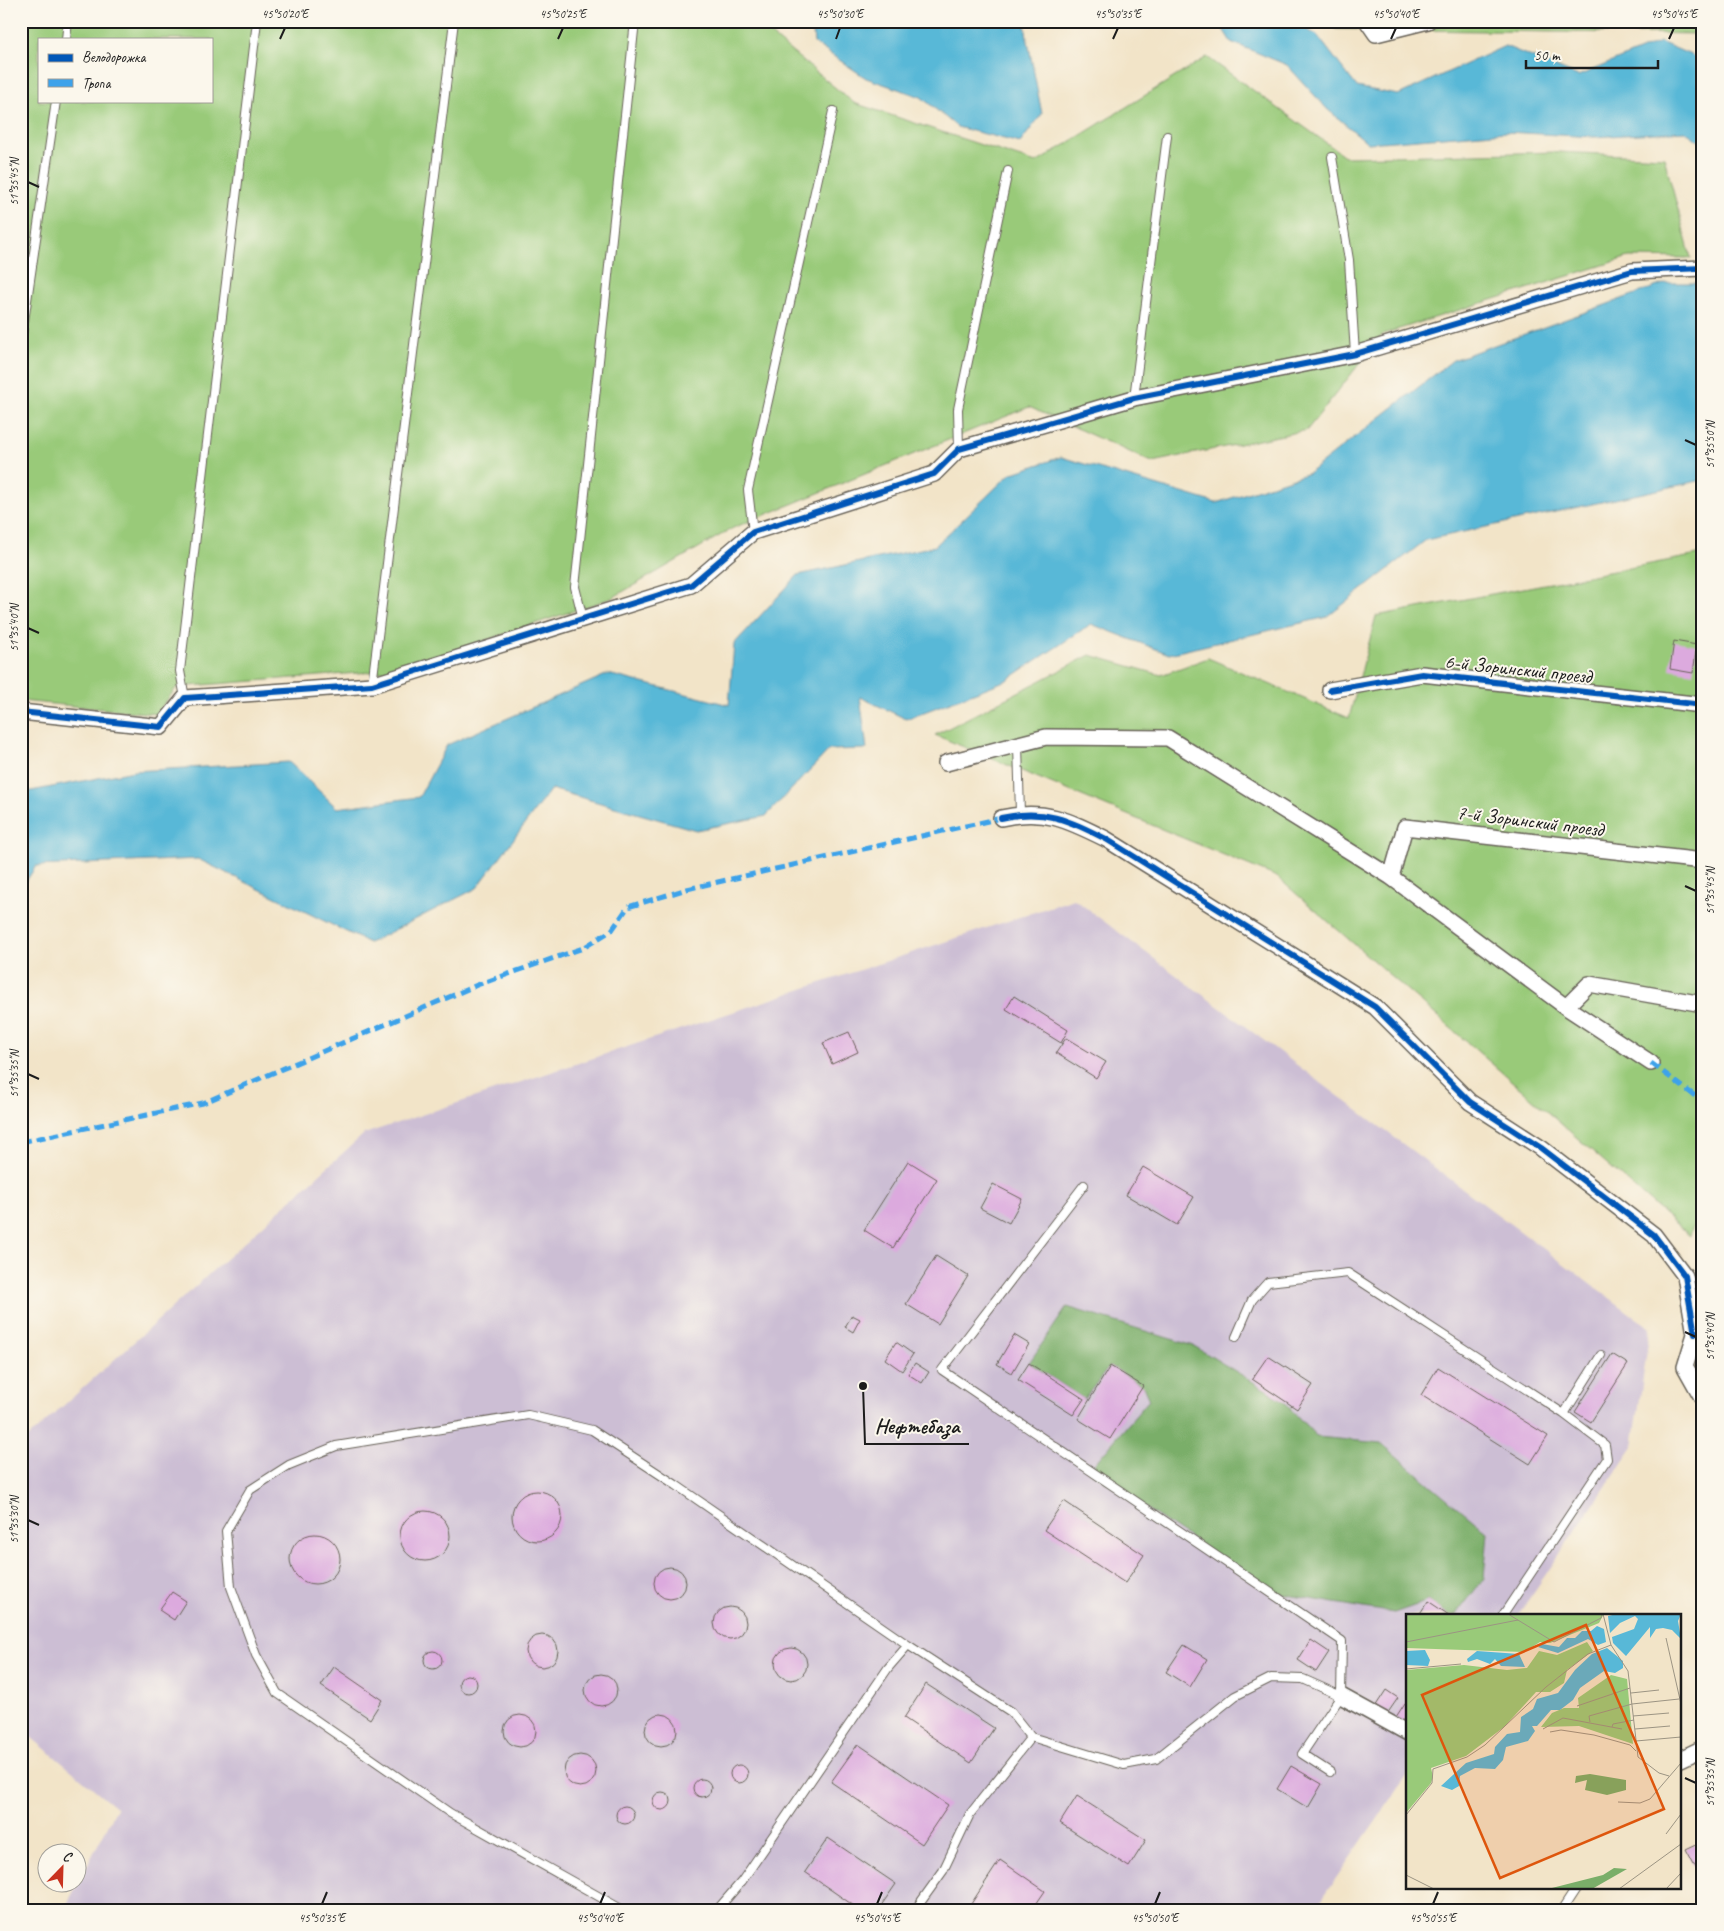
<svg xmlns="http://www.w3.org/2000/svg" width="1724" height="1931" font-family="Caveat,sans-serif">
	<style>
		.industrial { fill: #ccbed4 }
		.green { fill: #99ca79; stroke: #5a734a; fill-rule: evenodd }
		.forest { fill: #7aae69; stroke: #4b6542 }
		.water { fill: #58b8d7; stroke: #3a6a7a }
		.building { fill: #dcaade }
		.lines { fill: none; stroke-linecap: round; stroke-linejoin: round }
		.service-casing { stroke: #676258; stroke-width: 10 }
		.minor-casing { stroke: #676258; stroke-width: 18 }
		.service { stroke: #fff; stroke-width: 8 }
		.minor { stroke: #fff; stroke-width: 15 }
		.quiet { stroke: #3da2ea; stroke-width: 5; stroke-dasharray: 10 5; stroke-linecap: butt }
		.cycleway-casing { stroke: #fbf7ec; stroke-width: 9 }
		.cycleway { stroke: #0057b8; stroke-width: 6 }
		.ticks { fill: none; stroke: #1c1c1c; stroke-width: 2 }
		.labels { text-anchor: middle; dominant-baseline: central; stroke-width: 4; stroke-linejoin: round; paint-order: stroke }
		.street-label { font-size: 20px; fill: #1c1c1c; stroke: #fbf7ec }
		.inset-road { fill: none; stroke: #9c9483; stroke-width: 1 }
		.view { fill: #de560d; fill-opacity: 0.15; stroke: #de560d; stroke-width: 2.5 }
		.inset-edge { fill: none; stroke: #1c1c1c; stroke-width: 2.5 }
		.leader { fill: none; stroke: #1c1c1c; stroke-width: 2 }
		.callout-dot { fill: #1c1c1c; stroke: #fbf7ec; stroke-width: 2 }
		.callout-label { font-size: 21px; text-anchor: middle; font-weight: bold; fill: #1c1c1c; stroke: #fbf7ec; stroke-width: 4; stroke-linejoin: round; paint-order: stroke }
		.neatline { fill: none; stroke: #1c1c1c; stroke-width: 2 }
		.ticks-label { font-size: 12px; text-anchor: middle; fill: #1c1c1c }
	</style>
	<rect width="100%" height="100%" fill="#fbf7ec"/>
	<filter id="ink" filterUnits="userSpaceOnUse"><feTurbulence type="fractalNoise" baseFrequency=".02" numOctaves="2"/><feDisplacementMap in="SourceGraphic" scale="10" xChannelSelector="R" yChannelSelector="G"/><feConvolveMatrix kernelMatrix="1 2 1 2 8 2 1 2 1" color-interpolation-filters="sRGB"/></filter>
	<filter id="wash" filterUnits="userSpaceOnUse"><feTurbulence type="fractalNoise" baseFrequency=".0096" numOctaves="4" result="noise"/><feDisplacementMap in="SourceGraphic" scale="20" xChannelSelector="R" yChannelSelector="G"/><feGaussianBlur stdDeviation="1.12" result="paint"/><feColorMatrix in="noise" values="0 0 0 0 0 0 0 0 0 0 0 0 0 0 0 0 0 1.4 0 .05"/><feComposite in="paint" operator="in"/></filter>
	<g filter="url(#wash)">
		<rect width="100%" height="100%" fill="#f2e4c8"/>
		<path class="industrial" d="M1074,899L1650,1328L1633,1447L1518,1615H1408V1774L1314,1910H64L117,1808L21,1729V1444L364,1134Z"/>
		<path class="green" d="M21,21H754L854,103L1036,163L1207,57L1346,157L1558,152L1664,157L1691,258L1629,257L1383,334L1307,430L1152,462L1029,407L733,528L612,598L397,670L177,687L156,714L21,701ZM39,39H211V101H39Z
			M1321,21H1703V34L1336,29Z
			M1703,554V1195L1690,1236L1277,877L935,735L1090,655L1161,675L1208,658L1349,718L1376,616Z"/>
		<path class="forest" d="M1067,1307L1194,1346L1281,1399L1317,1437L1381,1443L1488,1533L1484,1578L1456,1615H1449L1428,1601L1394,1613L1270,1592L1089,1470L1149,1400L1143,1386L1110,1366L1084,1399L1029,1363Z"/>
		<path class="water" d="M812,21H1024L1042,114L1020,143L957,127L921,97L866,78L814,43Z
			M1218,21H1290L1317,35L1357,87L1398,95L1505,46L1578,76L1660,42L1703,60V144L1685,131L1594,137L1506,132L1368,143L1327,109L1287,65L1231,42Z
			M1666,283H1703V480L1426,540L1327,617L1169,654L1091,624L1007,680L906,719L860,697L867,749L829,750L766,816L696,830L551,789L477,888L369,943L198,859L36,866L21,889V793L134,771L289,762L337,808L419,797L447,745L608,674L729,705L734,644L798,575L935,546L1010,474L1061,457L1216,503L1309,473L1453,360Z"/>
		<g id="blocks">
			<path class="building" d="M1674,641L1697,645L1693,673L1670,669Z
				M1014,996L1068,1030L1061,1043L1006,1009Z
				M849,1032L858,1052L832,1064L823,1043Z
				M1066,1038L1106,1062L1096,1078L1056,1053Z
				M908,1161L937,1179L893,1248L864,1230Z
				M1143,1167L1194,1197L1177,1225L1126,1195Z
				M993,1184L1022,1199L1009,1223L980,1208Z
				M936,1256L968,1276L938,1324L906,1304Z
				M852,1315L860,1319L853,1332L845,1327Z
				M1014,1335L1029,1344L1012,1373L997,1364Z
				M896,1342L913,1354L902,1371L885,1359Z
				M1612,1354L1628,1364L1591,1422L1575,1412Z
				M1268,1356L1313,1385L1297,1409L1252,1379Z
				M915,1363L929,1372L922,1383L908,1374Z
				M1029,1363L1084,1399L1073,1415L1018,1380Z
				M1110,1366L1143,1386L1110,1439L1078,1419Z
				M1438,1367L1548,1436L1530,1464L1421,1395Z
				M512 1516a25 25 0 1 1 50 0a25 25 0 1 1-50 0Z
				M1064,1501L1144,1555L1125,1583L1044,1530Z
				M400 1536a25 25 0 1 1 50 0a25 25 0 1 1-50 0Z
				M290 1559a25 25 0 1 1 50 0a25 25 0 1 1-50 0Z
				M654 1583a16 16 0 1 1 32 0a16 16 0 1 1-32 0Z
				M172,1592L186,1601L174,1620L159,1610Z
				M1428,1601L1449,1615H1419Z
				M714 1623a16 16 0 1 1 32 0a16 16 0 1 1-32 0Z
				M526 1651a16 16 0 1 1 32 0a16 16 0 1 1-32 0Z
				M1311,1640L1329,1652L1316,1672L1298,1660Z
				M1184,1645L1207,1659L1190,1687L1166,1672Z
				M775 1664a16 16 0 1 1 32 0a16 16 0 1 1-32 0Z
				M424 1660a9 9 0 1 1 18 0a9 9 0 1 1-18 0Z
				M334,1667L382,1700L370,1719L321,1686Z
				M585 1690a16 16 0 1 1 32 0a16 16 0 1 1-32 0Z
				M459 1684a9 9 0 1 1 18 0a9 9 0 1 1-18 0Z
				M926,1684L994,1728L971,1763L904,1718Z
				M1386,1690L1398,1698L1387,1714L1375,1707Z
				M1405,1703L1408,1705V1725L1396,1717Z
				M645 1730a16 16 0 1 1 32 0a16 16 0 1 1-32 0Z
				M504 1731a16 16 0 1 1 32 0a16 16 0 1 1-32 0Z
				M858,1744L948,1805L922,1844L831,1782Z
				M564 1771a16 16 0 1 1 32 0a16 16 0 1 1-32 0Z
				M730 1774a9 9 0 1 1 18 0a9 9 0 1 1-18 0Z
				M1291,1766L1322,1784L1308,1808L1277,1789Z
				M693 1788a9 9 0 1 1 18 0a9 9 0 1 1-18 0Z
				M653 1801a9 9 0 1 1 18 0a9 9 0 1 1-18 0Z
				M1077,1796L1146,1840L1129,1867L1060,1823Z
				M616 1815a9 9 0 1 1 18 0a9 9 0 1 1-18 0Z
				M828,1838L896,1884L878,1910H860L805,1872Z
				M1703,1841V1881L1686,1849Z
				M1000,1860L1045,1891L1032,1910H967Z"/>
		</g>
	</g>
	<g filter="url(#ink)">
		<use href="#blocks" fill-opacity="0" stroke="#676258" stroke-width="1"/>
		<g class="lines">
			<defs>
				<path id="service" d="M66,39L68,21
					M1332,157L1349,260L1355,354
					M21,342L56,101
					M1134,398L1167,136
					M959,449L958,409L1008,171
					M753,532L748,490L833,111
					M583,619L575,587L635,21
					M372,685L454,21
					M185,698L180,671L257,21
					M1018,745L1020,813
					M1084,1185L942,1370L1342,1641L1341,1696L1302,1754L1330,1772
					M1236,1337L1252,1300L1268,1282L1348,1273L1564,1414
					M1503,1615L1607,1459L1605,1445L1564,1414L1601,1355
					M623,1910L450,1813L277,1693L256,1655L231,1587L226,1531L250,1490L289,1465L336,1446L528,1415L592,1430L676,1485L908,1645L1011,1712L1031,1737L1124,1765L1156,1759L1235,1696L1271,1678L1303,1679L1341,1696
					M717,1910L742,1881L888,1668L908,1645
					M915,1910L943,1871L970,1814L1031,1737
					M1562,1910L1577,1887"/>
				<path id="minor" d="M1367,21L1376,34L1428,21
					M1330,690L1422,674L1703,705
					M21,712L161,727L185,698L372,685L691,585L753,532L934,474L959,449L1134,398L1355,354L1632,271L1703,268
					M946,763L1046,737L1168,738L1391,877L1566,1007L1651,1063
					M1001,818C1044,808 1068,820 1106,839L1375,1007L1470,1102L1541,1148L1654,1235L1685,1276L1695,1334
					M1391,877L1405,827L1703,861
					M1566,1007L1589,984L1703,1004
					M1703,1308L1685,1367L1703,1399
					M1341,1696L1408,1733
					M1680,1759L1703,1748"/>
			</defs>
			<use href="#service" class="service-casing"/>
			<use href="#minor" class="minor-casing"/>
			<use href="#service" class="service"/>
			<use href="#minor" class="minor"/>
			<path class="quiet" d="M1651,1063L1703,1102
				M21,1142L203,1103L477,985L583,948L612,930L628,907L687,889L1001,818"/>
			<defs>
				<path id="cycleway" d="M1330,690L1422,674L1703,705
					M21,712L161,727L185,698L372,685L691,585L753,532L934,474L959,449L1134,398L1355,354L1632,271L1703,268
					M1001,818C1044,808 1068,820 1106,839L1375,1007L1470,1102L1541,1148L1654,1235L1685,1276L1695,1334"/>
			</defs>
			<use href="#cycleway" class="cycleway-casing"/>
			<use href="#cycleway" class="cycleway"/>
		</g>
	</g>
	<path class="ticks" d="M280,39L285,28M558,39L563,28M836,39L840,28M1113,39L1118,28M1391,39L1396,28M1669,39L1674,28M28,182L39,187M1685,440L1696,445M28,628L39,633M1685,886L1696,891M28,1074L39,1079M1685,1332L1696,1337M28,1520L39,1525M1685,1778L1696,1783M322,1904L327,1892M600,1904L605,1892M877,1904L882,1892M1155,1904L1160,1892M1433,1904L1438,1892"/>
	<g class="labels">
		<g class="street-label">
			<text transform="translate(1518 669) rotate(6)">6-й Зоринский проезд</text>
			<text transform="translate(1530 821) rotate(7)">7-й Зоринский проезд</text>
		</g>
	</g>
	<g transform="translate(1406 1614)">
		<rect width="275" height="275" fill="#f2e4c8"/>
		<path d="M0,0H198L193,9L144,29L134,28L118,38L0,34ZM181,28L187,37L161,56L158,69L144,78H130L98,113L60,142L25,154L27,163L25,169L0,199V56L58,51L101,56L121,54L133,37L151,41ZM205,61L221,65L227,130L173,112L135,113L146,99L158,94H173L172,84Z" fill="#99ca79"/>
		<path d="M184,160L220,166V176L201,181L179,176L181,166L169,169L170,162ZM208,254L221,255L186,275H142L197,261Z" fill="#7aae69"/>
		<path d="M211,0H275L272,7L275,25L266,16L257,14L250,15L244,24V13L220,42L207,29L206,23L228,15L232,5L229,2L214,9L204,19L202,2ZM191,12L198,15L200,28L192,31L182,25L152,39L132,33L136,30L153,33L161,24H169L176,17H185ZM201,34L217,47V54L209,59L198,57L174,74L167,86L154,96H145L131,112H126L129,117L122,127L100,133L97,146L89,155L69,154L54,162L53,172L46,176L35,172L60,149L88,140L89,133L101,120L114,118L115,103L127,95L131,85L152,79L169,56L186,40ZM19,36L24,46L22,52L0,51V37ZM71,37L113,40L119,53L95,52L89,45L84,50L71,45L62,48L61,45Z" fill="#58b8d7"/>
		<path class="inset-road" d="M102,0L148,28L195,4L196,0M197,0L205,31L222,57L232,143L253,159L263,162M260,24L275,90M0,28L112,6M0,55L55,50M225,79L253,76M171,92L224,74M227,102L263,99M184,108L183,102L226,90L273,85M206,113L207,110L228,106M137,115L157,104L216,115M229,115L264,112M144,118L155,116L188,121L224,131L230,137M230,127L275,123M212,188L234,189L244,185L275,149M0,201L26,169L27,155L61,143L79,131L140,73L182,40L205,31M260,220L275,200M0,261L28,275M213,275L275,230M260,275L275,259"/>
		<path class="view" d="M180,11L258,195L94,264L16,81Z"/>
		<rect width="275" height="275" class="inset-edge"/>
	</g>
	<path class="leader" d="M863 1386L865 1444H969"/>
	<circle class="callout-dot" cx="863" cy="1386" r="5"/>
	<g class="callout-label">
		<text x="917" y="1433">Нефтебаза</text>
	</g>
	<rect width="1724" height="1931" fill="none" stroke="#fbf7ec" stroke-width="55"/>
	<rect x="38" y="38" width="175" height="65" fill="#fbf7ec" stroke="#a29f99"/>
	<rect x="48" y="54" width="25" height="8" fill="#0057b8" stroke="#a29f99"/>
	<text x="82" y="62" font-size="15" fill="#1c1c1c">Велодорожка</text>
	<rect x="48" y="79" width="25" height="8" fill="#3da2ea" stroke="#a29f99"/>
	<text x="82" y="88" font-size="15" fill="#1c1c1c">Тропа</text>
	<g transform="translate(62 1868) rotate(23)"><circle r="24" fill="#fbf7ec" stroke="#a29f99"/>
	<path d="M0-4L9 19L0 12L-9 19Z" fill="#c8321e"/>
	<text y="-8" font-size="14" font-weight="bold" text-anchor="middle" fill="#1c1c1c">С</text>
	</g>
	<path d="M1526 60v8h132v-8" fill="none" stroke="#1c1c1c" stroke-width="2.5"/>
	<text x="1534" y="60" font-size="15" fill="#1c1c1c" stroke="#fbf7ec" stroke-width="4" paint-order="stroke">50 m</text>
	<rect x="28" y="28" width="1668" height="1876" class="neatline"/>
	<g class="ticks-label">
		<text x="285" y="18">45°50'20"E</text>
		<text x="563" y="18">45°50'25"E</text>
		<text x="840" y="18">45°50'30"E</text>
		<text x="1118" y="18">45°50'35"E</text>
		<text x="1396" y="18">45°50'40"E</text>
		<text x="1674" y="18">45°50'45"E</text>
		<text transform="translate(14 182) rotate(-90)" y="4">51°35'45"N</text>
		<text transform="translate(1710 445) rotate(-90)" y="4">51°35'50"N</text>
		<text transform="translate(14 628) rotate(-90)" y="4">51°35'40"N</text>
		<text transform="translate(1710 891) rotate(-90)" y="4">51°35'45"N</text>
		<text transform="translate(14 1074) rotate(-90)" y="4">51°35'35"N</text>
		<text transform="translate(1710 1337) rotate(-90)" y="4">51°35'40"N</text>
		<text transform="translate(14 1520) rotate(-90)" y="4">51°35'30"N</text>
		<text transform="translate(1710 1783) rotate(-90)" y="4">51°35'35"N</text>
		<text x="322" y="1922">45°50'35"E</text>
		<text x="600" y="1922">45°50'40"E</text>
		<text x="877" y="1922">45°50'45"E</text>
		<text x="1155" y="1922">45°50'50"E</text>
		<text x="1433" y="1922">45°50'55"E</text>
	</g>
</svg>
